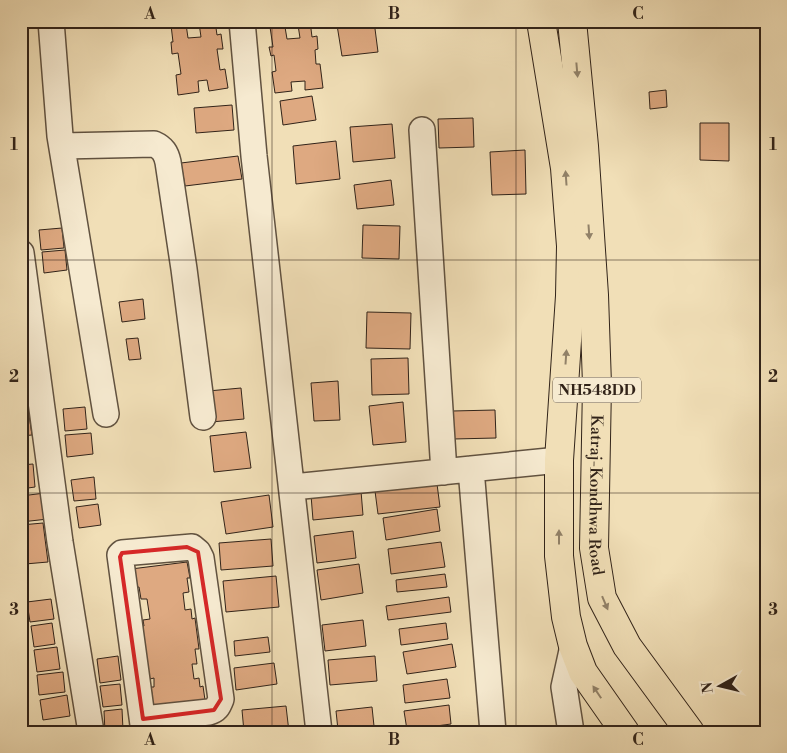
<svg xmlns="http://www.w3.org/2000/svg" width="787" height="753" font-family="'Libre Bodoni',serif">
	<style>
		.building { fill: #dea981; stroke: #312319; fill-rule: evenodd }
		.lines { fill: none; stroke-linecap: round; stroke-linejoin: round }
		.minor-casing { stroke: #615240; stroke-width: 28 }
		.trunk-casing { stroke: #312319; stroke-width: 30 }
		.minor { stroke: #f6ead0; stroke-width: 25 }
		.trunk { stroke: #f1dfb7; stroke-width: 28 }
		.oneway { fill: #918168 }
		.marked { fill: none; stroke: #d62828; stroke-width: 4; stroke-linejoin: round }
		.grid { fill: none; stroke: #312319; stroke-width: 1; stroke-opacity: 0.55 }
		.labels { text-anchor: middle; dominant-baseline: central; stroke-width: 4.5; stroke-linejoin: round; paint-order: stroke }
		.shield { fill: #f6ead0; stroke: #6c5f50; stroke-width: 1 }
		.shield-label { font-size: 15px; font-weight: bold; fill: #312319 }
		.street-label { font-size: 16px; fill: #312319; stroke: #f6ead0 }
		.neatline { fill: none; stroke: #312319; stroke-width: 2 }
		.grid-label { font-size: 16px; text-anchor: middle; font-weight: bold; fill: #312319 }
	</style>
	<rect width="100%" height="100%" fill="#f1dfb7"/>
	<filter id="stains"><feTurbulence type="fractalNoise" baseFrequency=".004" numOctaves="4"/><feColorMatrix values="0 0 0 0 .2 0 0 0 0 .09 0 0 0 0 .02 0 0 0 .5 -.17"/></filter>
	<radialGradient id="worn" r=".72"><stop offset=".6" stop-color="#630" stop-opacity="0"/><stop offset="1" stop-color="#630" stop-opacity=".3"/></radialGradient>
	<path class="building" d="M168,21H215L217,35L221,34L223,49H217L220,70L225,69L228,88L209,91L207,80L198,81L199,92L178,95L176,75L181,74L178,53L172,54L171,42H173L171,25H168ZM199,23L201,37L188,38L186,24Z
		M265,21H310L312,37L317,36L318,49L315,50L316,64H320L323,88L305,90V81L291,82L292,91L275,93L272,72L276,71L274,55L271,56L269,47H273L270,27L266,28ZM298,25L300,38L287,39L285,27Z
		M365,21H374L378,52L342,56L337,25Z
		M666,90L667,107L650,109L649,92Z
		M312,96L316,120L283,125L280,101Z
		M232,105L234,130L196,133L194,108Z
		M473,118L474,147L439,148L438,119Z
		M700,123H729V161L700,160Z
		M392,124L395,158L353,162L350,127Z
		M336,141L340,179L296,184L293,146Z
		M525,150L526,194L492,195L490,152Z
		M238,156L242,179L185,186L181,163Z
		M391,180L394,205L357,209L354,185Z
		M363,225L400,226L399,259L362,258Z
		M62,228L64,248L41,250L39,230Z
		M65,250L67,270L44,273L42,252Z
		M143,299L145,319L122,322L119,302Z
		M367,312L411,313L410,349L366,348Z
		M138,338L141,359L129,360L126,339Z
		M21,344L28,383L21,384Z
		M408,358L409,394L372,395L371,359Z
		M338,381L340,420L314,421L311,383Z
		M241,388L244,419L211,422L208,391Z
		M27,402L32,435L21,436V403Z
		M403,402L406,442L373,445L369,406Z
		M85,407L87,429L65,431L63,409Z
		M495,410L496,438L453,439L452,411Z
		M246,432L251,468L214,472L210,436Z
		M91,433L93,454L67,457L65,435Z
		M33,464L35,487L21,489V465Z
		M94,477L96,499L74,501L71,480Z
		M437,484L440,507L378,514L375,491Z
		M361,491L363,515L313,520L311,495Z
		M45,493L48,519L21,522V496Z
		M269,495L273,527L226,534L221,502Z
		M98,504L101,525L79,528L76,507Z
		M437,509L440,531L386,540L383,518Z
		M43,523L48,562L25,564L21,525Z
		M353,531L356,558L317,563L314,536Z
		M271,539L273,566L221,570L219,543Z
		M441,542L445,567L391,574L388,549Z
		M187,562L190,578H187L189,592L183,593L185,610L191,609L192,619L195,618L199,649H195L197,664H192L194,679L199,678L200,687L203,686L206,707L149,714L147,696L152,695L151,687H154V678L150,679L148,668L143,669L138,627L144,626L143,620L150,619L147,599H141L139,587L133,588L131,569Z
		M359,564L363,593L321,600L317,570Z
		M445,574L447,587L397,592L396,580Z
		M276,576L279,607L226,612L223,581Z
		M449,597L451,612L388,620L386,606Z
		M51,599L54,619L30,622L27,602Z
		M363,620L366,646L325,651L322,625Z
		M52,623L55,644L34,647L31,626Z
		M446,623L448,639L401,645L399,629Z
		M268,637L270,652L235,656L234,641Z
		M452,644L456,667L407,674L403,652Z
		M57,647L60,669L37,672L34,650Z
		M118,656L121,680L100,683L97,659Z
		M375,656L377,681L330,685L328,660Z
		M274,663L277,684L236,690L234,668Z
		M63,672L65,692L39,695L37,675Z
		M447,679L450,698L405,703L403,685Z
		M120,684L122,705L103,707L100,686Z
		M67,695L70,716L43,720L40,700Z
		M449,705L451,724L407,730L404,711Z
		M286,706L289,732H244L242,710Z
		M372,707L374,726L338,730L336,711Z
		M122,709L123,730L105,732L104,711Z
		M21,713L24,732H21Z"/>
	<g class="lines">
		<defs>
			<path id="minor" d="M51,21L60,136L106,414
				M242,21L254,156L319,732
				M422,130L444,472
				M62,146L154,144C163,148 166,153 168,162L184,269L203,417
				M21,253L60,542L91,732
				M471,469L493,732
				M293,487L559,460
				M143,719L209,712C216,710 218,707 221,699L201,558L198,552L192,547L122,553L120,555L144,732
				M571,732L564,687L573,646"/>
			<g id="trunk">
				<path d="M541,21L565,168L571,246L570,296L559,460V556L566,617L573,646L583,672L625,732"/>
				<path id="s1" d="M572,21L584,146L594,295L597,385L594,548L602,598L627,646L690,732"/>
			</g>
		</defs>
		<use href="#minor" class="minor-casing"/>
		<use href="#trunk" class="trunk-casing"/>
		<use href="#minor" class="minor"/>
		<use href="#trunk" class="trunk"/>
	</g>
	<defs><path id="oneway-solid" d="M-6-.8H1V-3.2L6.5 0L1 3.2V.8H-6Z" transform="scale(1.25)"/></defs>
	<g class="oneway">
		<use href="#oneway-solid" transform="translate(577 70) rotate(85)"/>
		<use href="#oneway-solid" transform="translate(566 178) rotate(-94)"/>
		<use href="#oneway-solid" transform="translate(589 232) rotate(86)"/>
		<use href="#oneway-solid" transform="translate(566 357) rotate(-86)"/>
		<use href="#oneway-solid" transform="translate(559 537) rotate(-90)"/>
		<use href="#oneway-solid" transform="translate(605 603) rotate(67)"/>
		<use href="#oneway-solid" transform="translate(597 692) rotate(-124)"/>
	</g>
	<path class="marked" d="M187,547L198,552L221,699L214,710L143,719L120,557L122,553Z"/>
	<path class="grid" d="M272,21V732M516,21V732M21,260H766M21,493H766"/>
	<g class="labels">
		<rect class="shield" x="553" y="377.5" width="88" height="25" rx="4"/>
		<g class="shield-label">
			<text x="597" y="390">NH548DD</text>
		</g>
		<g class="street-label">
			<text stroke="none"><textPath href="#s1" startOffset="475">Katraj-Kondhwa Road</textPath></text>
		</g>
	</g>
	<rect width="787" height="753" fill="none" stroke="#f1dfb7" stroke-width="55"/>
	<g transform="translate(720 686) rotate(262)" stroke="#f6ead0" stroke-width="4" paint-order="stroke">
	<path d="M0-4L9 19L0 12L-9 19Z" fill="#312319"/>
	<text y="-8" font-size="14" font-weight="bold" text-anchor="middle" fill="#312319">N</text>
	</g>
	<rect x="28" y="28" width="732" height="698" class="neatline"/>
	<g class="grid-label">
		<text x="150" y="19">A</text>
		<text x="394" y="19">B</text>
		<text x="638" y="19">C</text>
		<text x="14" y="150">1</text>
		<text x="773" y="150">1</text>
		<text x="14" y="382">2</text>
		<text x="773" y="382">2</text>
		<text x="14" y="615">3</text>
		<text x="773" y="615">3</text>
		<text x="150" y="745">A</text>
		<text x="394" y="745">B</text>
		<text x="638" y="745">C</text>
	</g>
	<rect width="100%" height="100%" filter="url(#stains)"/>
	<rect width="100%" height="100%" fill="url(#worn)"/>
</svg>
